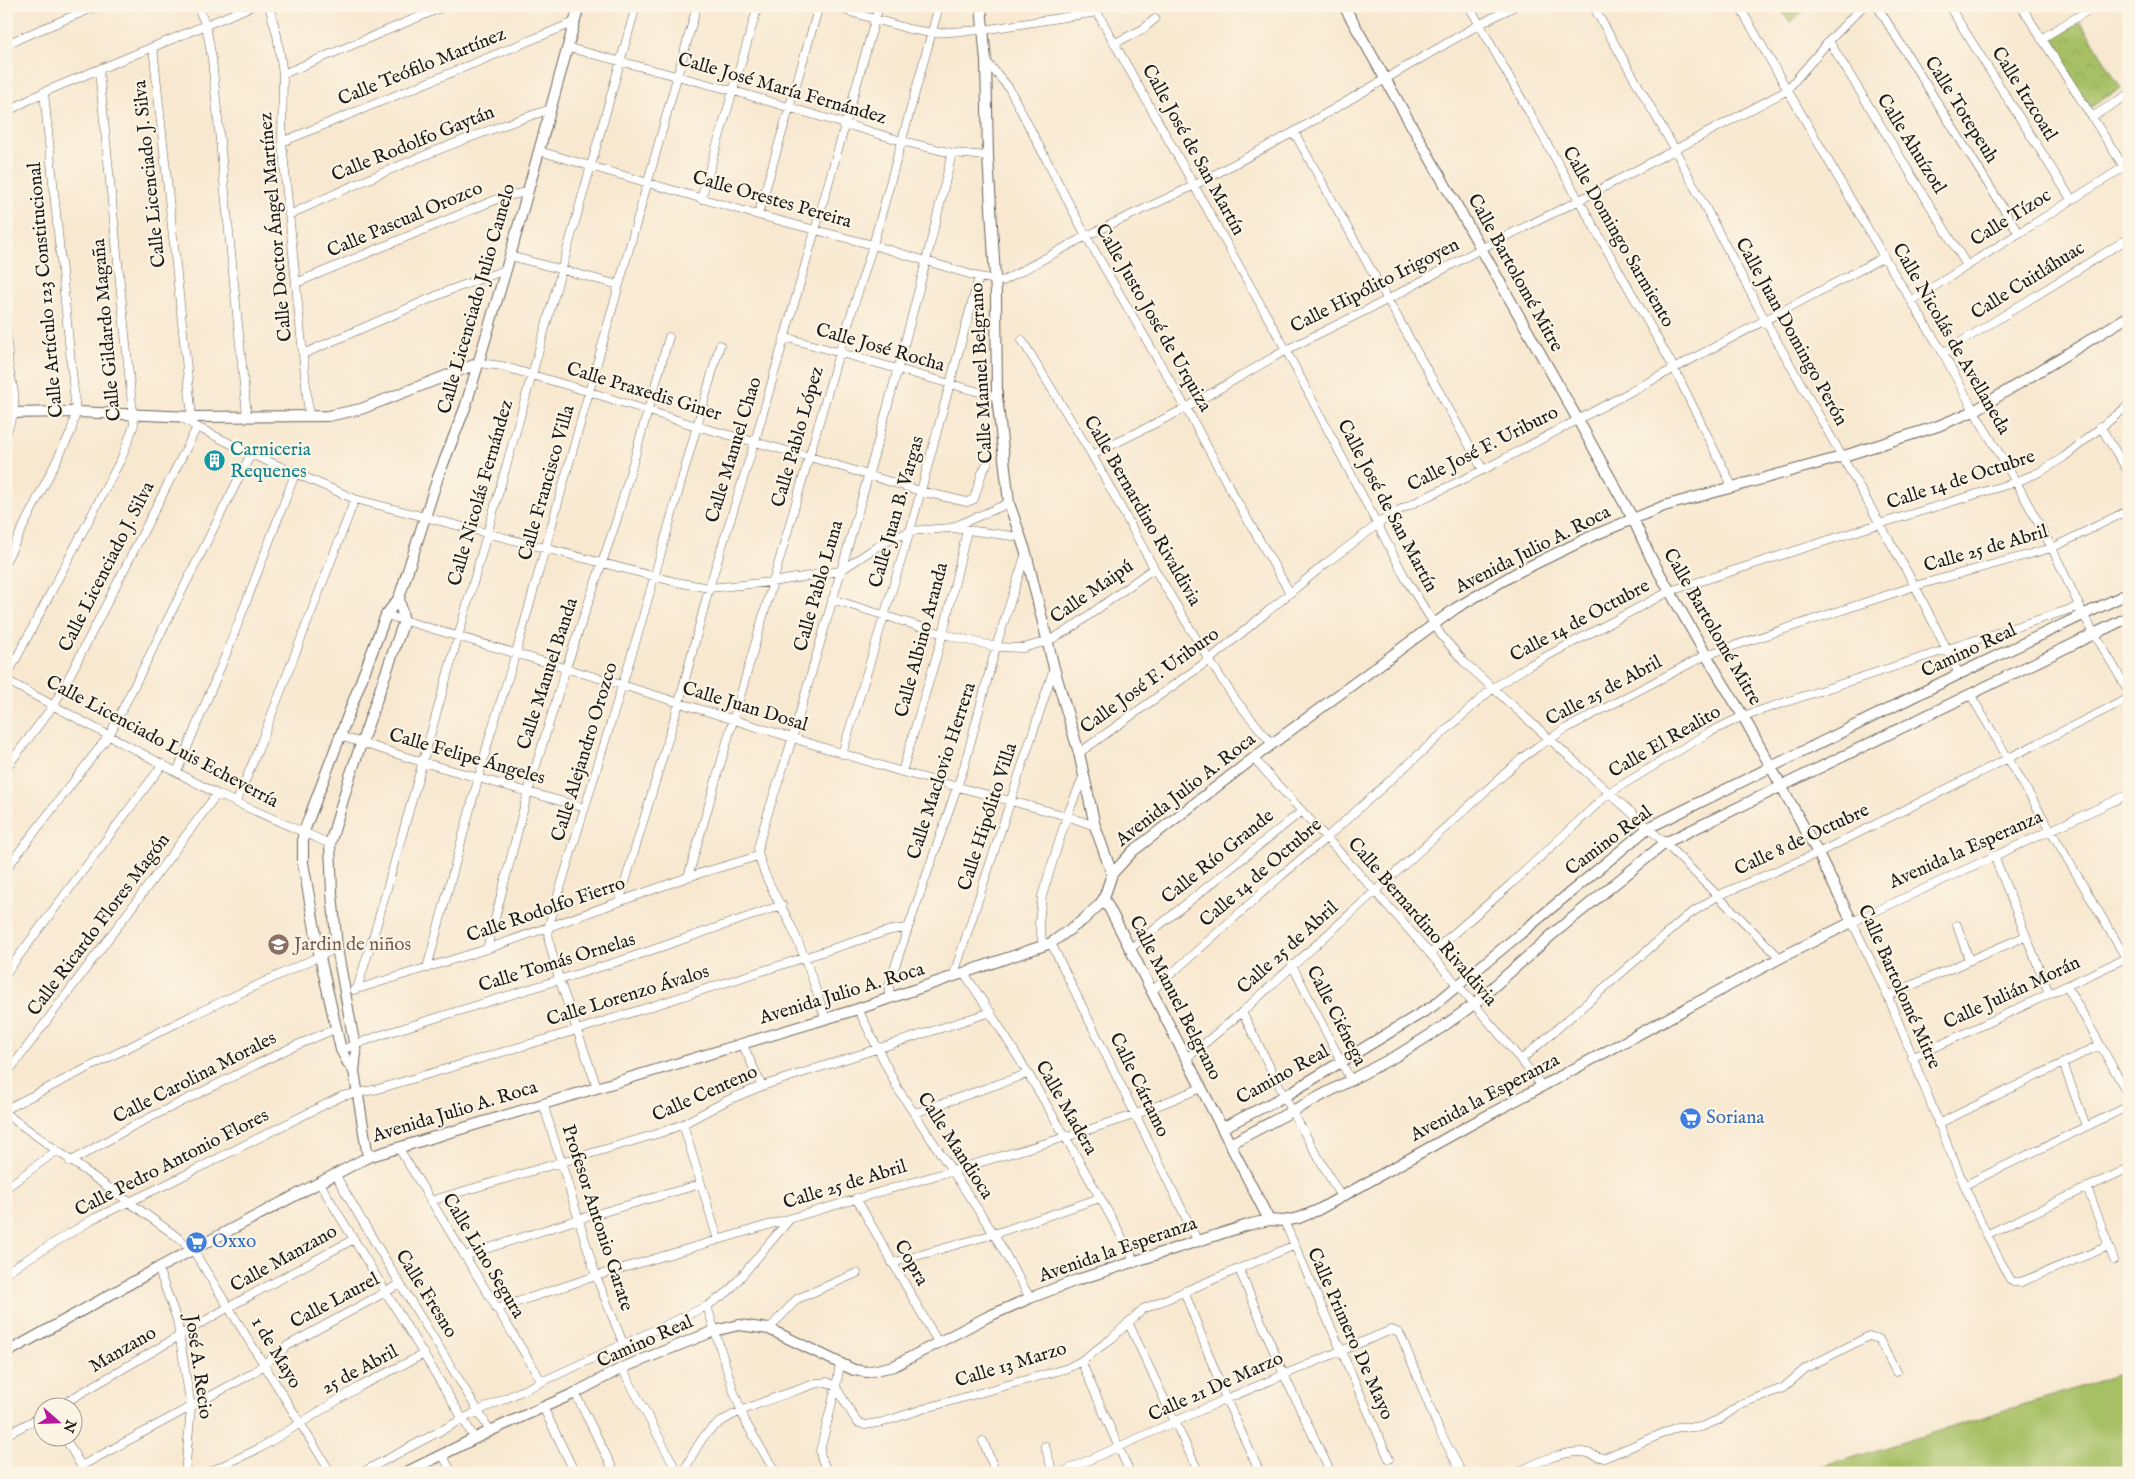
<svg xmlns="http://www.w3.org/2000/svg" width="2135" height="1479" font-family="'IM FELL English',serif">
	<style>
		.grass { fill: #a7c065; stroke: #626e40 }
		.park { fill: url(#park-crowns); stroke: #626e40 }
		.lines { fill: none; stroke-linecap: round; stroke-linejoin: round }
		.minor-casing { stroke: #69635b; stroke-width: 9 }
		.tertiary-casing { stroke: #69635b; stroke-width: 12 }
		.minor { stroke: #fff; stroke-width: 8 }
		.tertiary { stroke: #fff; stroke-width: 10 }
		.labels { text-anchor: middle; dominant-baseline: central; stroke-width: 4.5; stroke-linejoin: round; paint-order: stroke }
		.street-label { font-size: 19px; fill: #1c1c1c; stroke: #fcf5e5 }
		.culture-label { font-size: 19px; fill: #0d838f; stroke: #fcf5e5; text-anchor: start }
		.education-label { font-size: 19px; fill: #785e54; stroke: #fcf5e5; text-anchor: start }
		.shop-label { font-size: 19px; fill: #366cbe; stroke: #fcf5e5; text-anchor: start }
	</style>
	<defs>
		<pattern id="park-crowns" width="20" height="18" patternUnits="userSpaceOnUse" patternTransform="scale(1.25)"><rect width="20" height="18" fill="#a7c065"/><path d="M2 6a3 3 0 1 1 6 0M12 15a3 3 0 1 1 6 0" fill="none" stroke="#8fa457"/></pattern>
	</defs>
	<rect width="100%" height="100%" fill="#fcf5e5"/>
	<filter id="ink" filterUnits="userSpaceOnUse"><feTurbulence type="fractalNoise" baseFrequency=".02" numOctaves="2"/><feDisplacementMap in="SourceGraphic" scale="10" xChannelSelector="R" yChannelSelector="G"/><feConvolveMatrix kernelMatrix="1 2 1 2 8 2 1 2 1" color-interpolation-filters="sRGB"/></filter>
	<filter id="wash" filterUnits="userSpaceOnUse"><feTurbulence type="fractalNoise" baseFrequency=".0096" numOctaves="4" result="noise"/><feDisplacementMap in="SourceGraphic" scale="20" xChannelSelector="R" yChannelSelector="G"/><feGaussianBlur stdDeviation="1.12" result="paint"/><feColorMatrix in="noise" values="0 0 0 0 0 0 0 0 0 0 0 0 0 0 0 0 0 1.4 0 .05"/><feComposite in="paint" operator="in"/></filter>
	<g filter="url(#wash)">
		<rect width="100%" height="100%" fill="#f8e8d0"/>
		<path class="grass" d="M1778,6H1811L1790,22Z
			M2129,1372V1473H1803Z"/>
		<path class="park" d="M2081,22L2121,88L2089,108L2049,41Z"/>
	</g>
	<g filter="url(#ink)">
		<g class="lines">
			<defs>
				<path id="minor" d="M197,6L206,25L212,59L247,416
					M269,6L277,35L283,74L282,142L309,416
					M830,6L909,29L932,33L983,30L1097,12
					M1097,6V12L1286,350L1406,579L1441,635L1464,662L1665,843L1780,958
					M1469,6L1674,368L1733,488
					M1593,6L1675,150L1765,320L1915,586L1959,674
					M1739,6L1884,257L1943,353L1974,411L2016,482L2052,548L2084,616L2129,692
					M1877,6L2018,232
					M1949,6L2071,199
					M2021,6L2124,167
					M2041,39L2095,6
					M1829,41L1966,264
					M1115,43L1143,29L1155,19
					M6,44L97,6
					M153,47L192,417
					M569,48L734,91L902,141L952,153L988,156
					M986,61L1009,88L1086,236L1186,408L1234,496L1290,593
					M283,74L445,6
					M6,112L44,92L252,6
					M2092,117L2129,94
					M1294,132L1483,470
					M282,142L575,22
					M539,151L758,215L873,245L979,277L1003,281L1086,236L1193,186L1294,132L1480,24L1515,6
					M701,199L758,6
					M289,215C374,175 461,138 551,109
					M758,215L819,6
					M510,256L619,285
					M296,283L502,197L527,192
					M1911,301L2129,164
					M6,329L9,369L14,392V413L6,434
					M784,337L997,397
					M1022,340L1092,455L1154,568L1209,660L1235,699L1272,744
					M1943,353L2129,238
					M303,354L450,290L505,270
					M479,363L502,366L590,392L696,426L810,457L920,491L967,502L974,499L982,473L987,464
					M181,417L197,427L251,454L355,499L676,582L709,588L772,582L840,571L878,546L910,531L951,528L1009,503
					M2100,426L2129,473
					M1092,455L1186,408L1286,350L1387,300L1482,248L1578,201L1786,91L1829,41L1863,6
					M967,530L1020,537
					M6,561L71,432L76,412L44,92
					M832,599L943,634L996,647L1023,648L1048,641L1070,629L1154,568
					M386,615L622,685L902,772L1067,816L1095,826
					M6,678L122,457L134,425L99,70
					M6,680L217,794L330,844
					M1970,694L2129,963
					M340,736L422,762L585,808
					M1079,753L1209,660L1325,564L1393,513L1483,470L1884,257
					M842,754L910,531L979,277
					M1254,759C1353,866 1451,974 1543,1087
					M6,768L53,706L65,685L197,427
					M177,772L231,642L295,474
					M902,772L943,634L967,530L953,528
					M236,803L258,750L355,499
					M1994,856L2049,993
					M6,869L110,734L251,454
					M688,877L839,353L873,245L939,6
					M619,902L679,703L709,588L755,441L879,6
					M1957,925L1969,960
					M1051,943L1198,1242
					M1043,945L1039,923L1042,896L1067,816L1083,777
					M1131,948L1302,811
					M487,949L528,792L566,668L616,522L669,337
					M1430,954L1510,885L1609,793L1708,733L1743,716L2080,606
					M1292,965L1351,1081
					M427,968L491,732L516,653L697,6
					M6,973L163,764
					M964,973C1005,1033 1042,1096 1078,1159C1097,1193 1118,1227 1135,1263
					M953,977L1054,668
					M2067,986L2129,1096
					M357,989L377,924L636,6
					M354,990L487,949L688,877L758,856
					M1152,991L1281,876L1326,838L1493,688L1528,666L1670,591L1879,524L2016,482L2040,472L2064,457L2129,405
					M1887,996L2026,936
					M889,999V985L894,969L964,767L996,647L1026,553
					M858,1009L898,1089L994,1234L1030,1298
					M1242,1012L1293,1113L1341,1197
					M825,1018C816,988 806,959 793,930C783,907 759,872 758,848C767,811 782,774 793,736C849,543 907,350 952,153
					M742,1043L762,1086
					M341,1050L381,1035L626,959L782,905
					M1187,1058L1242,1012L1522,758L1537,747L1567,728L1706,655L1915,586L2052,548L2129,510
					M1912,1058L2126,958
					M1521,1060L1687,916L1719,895L1818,853L2129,698
					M2063,1063L2086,1126
					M6,1075L217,794
					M597,1087L559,979L549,941L548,928L640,627L720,345
					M543,1103L596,1276L623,1343
					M6,1109L193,1015L337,948
					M915,1113L1027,1074
					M6,1114L172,1233L193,1250L331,1473
					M683,1124L718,1240
					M1938,1124L2100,1045
					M398,1147L541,1380
					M70,1162L131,1127L288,1049L337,1028
					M335,1174C384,1261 439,1345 490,1431
					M319,1182L475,1439
					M1965,1185L2129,1106
					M2087,1187L2114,1260
					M6,1188L56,1151
					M856,1198L939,1344
					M430,1201L660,1133L683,1124L728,1100L762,1086L991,1012
					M1284,1221L1389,1459
					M1988,1234L2129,1168
					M2109,1246L2021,1282H2013L2010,1279C1960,1189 1928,1091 1888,997C1877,972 1864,947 1852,922L2129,794
					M464,1256L579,1219L701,1184
					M892,1263L994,1234L1100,1198
					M158,1268L177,1320L191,1408L185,1473
					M1239,1269L1284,1375L1331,1473
					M6,1272L95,1218L165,1185L342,1096L378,1089L577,1030L891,930L907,928
					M1184,1291L1226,1399L1260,1473
					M707,1306L734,1392L746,1423L776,1473
					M496,1309L596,1276L1066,1137L1137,1114L1201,1088
					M1128,1322L1199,1473
					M769,1329L797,1299L857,1273
					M1081,1361L1130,1473
					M840,1364L836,1387L857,1422L865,1425L883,1422L923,1409L1068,1368L1081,1361L1111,1339L1143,1309L1293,1246
					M622,1368L678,1473
					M575,1393L615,1473
					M59,1406L229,1307L354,1239
					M543,1407L575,1473
					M6,1435L42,1416
					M64,1436L85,1473
					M983,1441L996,1473
					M1045,1446L1053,1473
					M442,1454L452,1473
					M81,1466L242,1379L253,1373L287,1346L400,1284
					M207,1473L260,1448L359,1387L424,1354
					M361,1473L478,1411L707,1306L728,1292L790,1219
					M683,1473C690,1460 697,1444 707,1433C730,1409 786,1395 817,1383L827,1382L836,1387L820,1451L821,1457L828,1473
					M1060,1473L1226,1399L1391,1330L1399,1333L1402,1338L1439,1430L1462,1473
					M1517,1473C1538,1462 1558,1452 1581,1452C1589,1452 1596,1457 1604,1458L1678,1427H1701L1718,1420L1743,1403L1783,1388L1806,1368L1869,1336L1879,1339L1896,1372"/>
				<path id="tertiary" d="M981,6L986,61L988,156L996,294L997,397L1009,503L1026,553L1054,668L1079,753L1095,826L1112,874
					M6,413L76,412L192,417L328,416L361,409L479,363
					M1104,898L1269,1220
					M354,1071L348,1063L341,1050L320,957L303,863V834L386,615L399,598L438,477L465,408L510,256L579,6
					M1222,1128L1285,1096L1433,1006L1648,828L1959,674L2129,593
					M1230,1144L1398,1055L1441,1028L1473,1005L1554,933L1665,843L2129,617
					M368,1157L354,1071L356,1053L337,948L332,893L330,844L350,776L404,621L399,598
					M6,1353L158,1268L368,1157L858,1009L1051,943L1083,920L1100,904L1104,898L1112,874L1133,851L1272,744L1456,608L1518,572L1590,537L1664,506L1841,457L1938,426L1974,411L2129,316
					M405,1473L490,1431L575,1393L622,1368L714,1331L739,1325L769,1329L854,1370L867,1372L894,1366L987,1317L1030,1298L1077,1280L1251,1224L1269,1220L1284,1221L1299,1218L1318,1210L1468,1126L1780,958L1852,922L1818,853L1743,716L1706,655L1651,558L1633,519L1578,420L1344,6"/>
			</defs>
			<use href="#minor" class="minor-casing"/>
			<use href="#tertiary" class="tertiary-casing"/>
			<use href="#minor" class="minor"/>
			<use href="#tertiary" class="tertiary"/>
		</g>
	</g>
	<defs>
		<symbol id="building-disc" viewBox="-11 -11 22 22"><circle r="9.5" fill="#0f9aa8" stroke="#fcf5e5"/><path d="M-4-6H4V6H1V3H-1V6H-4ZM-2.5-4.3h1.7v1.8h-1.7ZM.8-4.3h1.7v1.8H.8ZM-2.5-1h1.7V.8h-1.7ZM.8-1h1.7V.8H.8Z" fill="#fff"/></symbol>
		<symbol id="school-disc" viewBox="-11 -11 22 22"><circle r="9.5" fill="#8d6e63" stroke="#fcf5e5"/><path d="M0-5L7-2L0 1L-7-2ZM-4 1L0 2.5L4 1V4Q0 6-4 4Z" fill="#fff"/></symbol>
		<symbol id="supermarket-disc" viewBox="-11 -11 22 22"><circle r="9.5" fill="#3f7fe0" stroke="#fcf5e5"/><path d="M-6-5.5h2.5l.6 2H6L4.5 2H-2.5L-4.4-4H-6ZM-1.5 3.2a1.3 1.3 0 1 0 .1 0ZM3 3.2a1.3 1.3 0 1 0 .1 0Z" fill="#fff"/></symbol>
	</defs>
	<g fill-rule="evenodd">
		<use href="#building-disc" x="202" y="448" width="25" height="25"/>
		<use href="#school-disc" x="266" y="932" width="25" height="25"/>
		<use href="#supermarket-disc" x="1678" y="1106" width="25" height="25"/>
		<use href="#supermarket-disc" x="184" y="1230" width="25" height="25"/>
	</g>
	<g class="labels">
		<g class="street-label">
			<text transform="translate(422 67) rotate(-22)">Calle Teófilo Martínez</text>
			<text transform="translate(782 89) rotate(16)">Calle José María Fernández</text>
			<text transform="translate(2024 94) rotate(58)">Calle Itzcoatl</text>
			<text transform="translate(1961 110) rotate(58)">Calle Totepeuh</text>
			<text transform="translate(413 144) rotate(-22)">Calle Rodolfo Gaytán</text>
			<text transform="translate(1911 144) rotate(58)">Calle Ahuízotl</text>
			<text transform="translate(1193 150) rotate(61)">Calle José de San Martín</text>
			<text transform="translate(150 174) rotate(-96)">Calle Licenciado J. Silva</text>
			<text transform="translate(772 200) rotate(16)">Calle Orestes Pereira</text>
			<text transform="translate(2011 218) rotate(-32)">Calle Tízoc</text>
			<text transform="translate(405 220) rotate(-23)">Calle Pascual Orozco</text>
			<text transform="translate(276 227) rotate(-95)">Calle Doctor Ángel Martínez</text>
			<text transform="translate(1618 237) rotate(60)">Calle Domingo Sarmiento</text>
			<text transform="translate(1515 273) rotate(61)">Calle Bartolomé Mitre</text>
			<text transform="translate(2028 281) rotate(-32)">Calle Cuitláhuac</text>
			<text transform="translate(1375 286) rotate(-27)">Calle Hipólito Irigoyen</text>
			<text transform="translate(46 290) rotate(-95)">Calle Artículo 123 Constitucional</text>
			<text transform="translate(477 299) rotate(-74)">Calle Licenciado Julio Camelo</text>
			<text transform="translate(1153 318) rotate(60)">Calle Justo José de Urquiza</text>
			<text transform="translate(107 330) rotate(-95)">Calle Gildardo Magaña</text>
			<text transform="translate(1791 332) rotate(61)">Calle Juan Domingo Perón</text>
			<text transform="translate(1951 339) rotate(60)">Calle Nicolás de Avellaneda</text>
			<text transform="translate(880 348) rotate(16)">Calle José Rocha</text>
			<text transform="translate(982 373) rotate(-93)">Calle Manuel Belgrano</text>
			<text transform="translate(644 392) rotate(17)">Calle Praxedis Giner</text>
			<text transform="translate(798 437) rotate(-74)">Calle Pablo López</text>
			<text transform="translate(1483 449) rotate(-27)">Calle José F. Uriburo</text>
			<text transform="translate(734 450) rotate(-73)">Calle Manuel Chao</text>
			<text transform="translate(1961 480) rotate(-18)">Calle 14 de Octubre</text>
			<text transform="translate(547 483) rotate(-74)">Calle Francisco Villa</text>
			<text transform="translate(481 493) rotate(-74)">Calle Nicolás Fernández</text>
			<text transform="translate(1387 506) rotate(62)">Calle José de San Martín</text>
			<text transform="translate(1142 511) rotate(60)">Calle Bernardino Rivaldivia</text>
			<text transform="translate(897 512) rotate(-74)">Calle Juan B. Vargas</text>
			<text transform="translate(1986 549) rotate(-16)">Calle 25 de Abril</text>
			<text transform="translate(1533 550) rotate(-27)">Avenida Julio A. Roca</text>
			<text transform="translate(107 567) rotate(-63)">Calle Licenciado J. Silva</text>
			<text transform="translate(819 586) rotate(-74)">Calle Pablo Luna</text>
			<text transform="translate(1092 592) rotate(-35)">Calle Maipú</text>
			<text transform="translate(1580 621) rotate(-28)">Calle 14 de Octubre</text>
			<text transform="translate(1712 627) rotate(60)">Calle Bartolomé Mitre</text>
			<text transform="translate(922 640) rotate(-75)">Calle Albino Aranda</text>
			<text transform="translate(1969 651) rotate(-25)">Camino Real</text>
			<text transform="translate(548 674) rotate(-72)">Calle Manuel Banda</text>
			<text transform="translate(1150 681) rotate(-36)">Calle José F. Uriburo</text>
			<text transform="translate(1604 691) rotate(-28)">Calle 25 de Abril</text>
			<text transform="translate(745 707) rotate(17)">Calle Juan Dosal</text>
			<text transform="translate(162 742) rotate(28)">Calle Licenciado Luis Echeverría</text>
			<text transform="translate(1665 742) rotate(-30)">Calle El Realito</text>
			<text transform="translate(585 752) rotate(-73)">Calle Alejandro Orozco</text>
			<text transform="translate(467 757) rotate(16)">Calle Felipe Ángeles</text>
			<text transform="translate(942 771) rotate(-72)">Calle Maclovio Herrera</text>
			<text transform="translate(1186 790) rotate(-38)">Avenida Julio A. Roca</text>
			<text transform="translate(988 817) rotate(-72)">Calle Hipólito Villa</text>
			<text transform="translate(1802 840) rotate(-25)">Calle 8 de Octubre</text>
			<text transform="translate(1609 841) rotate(-37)">Camino Real</text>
			<text transform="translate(1966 850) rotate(-24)">Avenida la Esperanza</text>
			<text transform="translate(1218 857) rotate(-39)">Calle Río Grande</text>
			<text transform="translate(1261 873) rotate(-41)">Calle 14 de Octubre</text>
			<text transform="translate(546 910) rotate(-19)">Calle Rodolfo Fierro</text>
			<text transform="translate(1422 922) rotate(49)">Calle Bernardino Rivaldivia</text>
			<text transform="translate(99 925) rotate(-53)">Calle Ricardo Flores Magón</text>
			<text transform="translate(1288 948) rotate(-42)">Calle 25 de Abril</text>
			<text transform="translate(557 963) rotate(-17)">Calle Tomás Ornelas</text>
			<text transform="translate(1899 987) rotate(66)">Calle Bartolomé Mitre</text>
			<text transform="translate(2012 993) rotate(-25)">Calle Julián Morán</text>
			<text transform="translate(842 994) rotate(-17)">Avenida Julio A. Roca</text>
			<text transform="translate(628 996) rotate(-17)">Calle Lorenzo Ávalos</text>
			<text transform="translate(1175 998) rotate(63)">Calle Manuel Belgrano</text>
			<text transform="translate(1336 1016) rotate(63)">Calle Ciénega</text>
			<text transform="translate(1283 1075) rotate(-29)">Camino Real</text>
			<text transform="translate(195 1078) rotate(-27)">Calle Carolina Morales</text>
			<text transform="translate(1139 1085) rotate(64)">Calle Cártamo</text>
			<text transform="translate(705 1094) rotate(-24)">Calle Centeno</text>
			<text transform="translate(1485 1098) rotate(-28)">Avenida la Esperanza</text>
			<text transform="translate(1066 1108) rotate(60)">Calle Madera</text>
			<text transform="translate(455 1112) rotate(-17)">Avenida Julio A. Roca</text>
			<text transform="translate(955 1146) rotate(57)">Calle Mandioca</text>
			<text transform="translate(172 1163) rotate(-27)">Calle Pedro Antonio Flores</text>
			<text transform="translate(845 1185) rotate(-17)">Calle 25 de Abril</text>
			<text transform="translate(597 1218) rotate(72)">Profesor Antonio Garate</text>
			<text transform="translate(1118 1250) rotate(-19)">Avenida la Esperanza</text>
			<text transform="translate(483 1256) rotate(59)">Calle Lino Segura</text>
			<text transform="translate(284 1259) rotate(-29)">Calle Manzano</text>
			<text transform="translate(911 1263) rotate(60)">Copra</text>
			<text transform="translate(426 1294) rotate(58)">Calle Fresno</text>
			<text transform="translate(335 1301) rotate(-28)">Calle Laurel</text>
			<text transform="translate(1350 1334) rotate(66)">Calle Primero De Mayo</text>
			<text transform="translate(645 1342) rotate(-24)">Camino Real</text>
			<text transform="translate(123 1350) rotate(-30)">Manzano</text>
			<text transform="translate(276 1353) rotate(59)">1 de Mayo</text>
			<text transform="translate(1011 1365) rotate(-17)">Calle 13 Marzo</text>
			<text transform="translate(198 1367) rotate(82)">José A. Recio</text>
			<text transform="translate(360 1370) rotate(-28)">25 de Abril</text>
			<text transform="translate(1216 1387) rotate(-24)">Calle 21 De Marzo</text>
		</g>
		<g class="culture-label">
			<text x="230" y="450">Carniceria<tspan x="230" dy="22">Requenes</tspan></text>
		</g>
		<g class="education-label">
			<text x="294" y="945">Jardin de niños</text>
		</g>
		<g class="shop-label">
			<text x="1706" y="1118">Soriana</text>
			<text x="212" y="1242">Oxxo</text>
		</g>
	</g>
	<rect width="2135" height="1479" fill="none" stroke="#fcf5e5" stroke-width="25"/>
	<g transform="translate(58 1422) rotate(110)"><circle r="24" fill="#fcf5e5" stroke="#a29e95"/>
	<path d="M0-4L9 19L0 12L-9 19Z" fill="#b5179e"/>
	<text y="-8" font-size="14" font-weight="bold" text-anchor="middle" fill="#1c1c1c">N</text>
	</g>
</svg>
